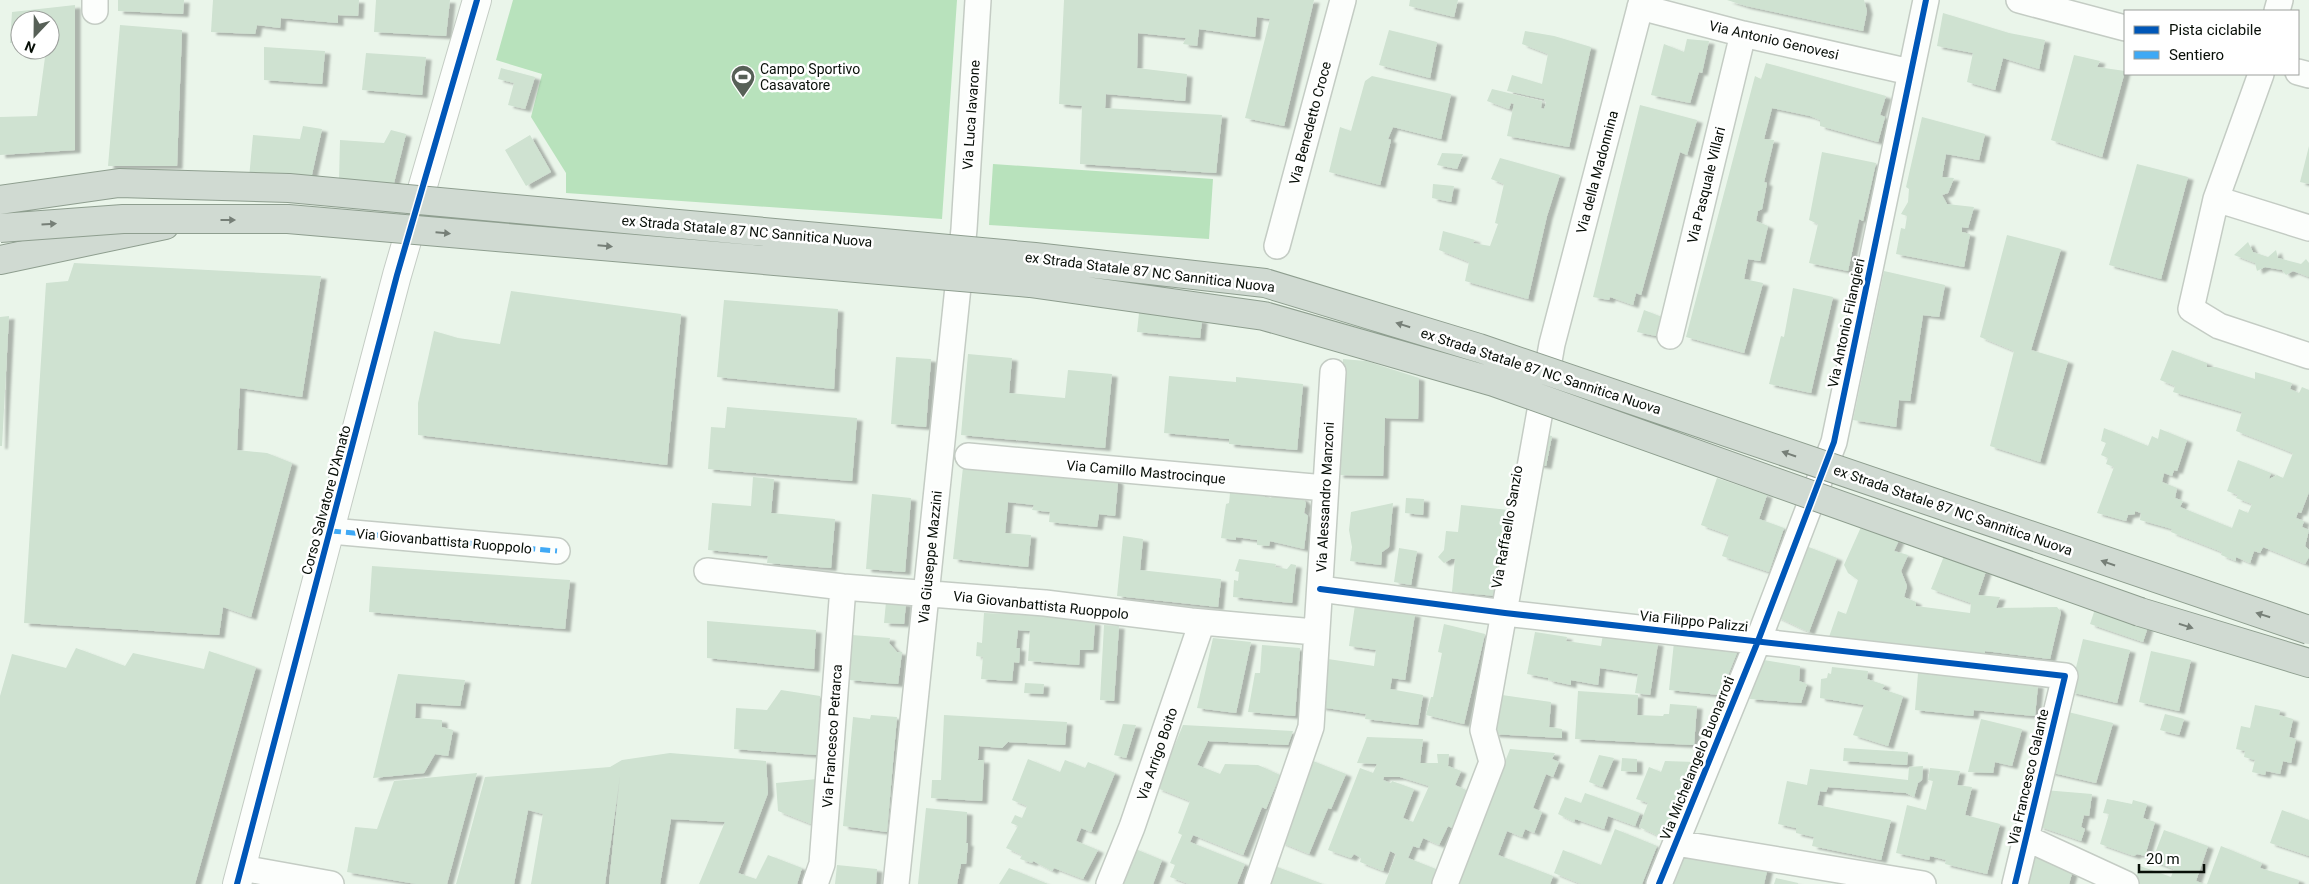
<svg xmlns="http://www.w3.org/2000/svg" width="2309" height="884" font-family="Roboto,sans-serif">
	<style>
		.green { fill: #b8e2bc }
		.building { fill: #cfe2d1; fill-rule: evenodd; filter: url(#shadow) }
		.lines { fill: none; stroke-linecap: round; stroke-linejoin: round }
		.minor-casing { stroke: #c4ccc4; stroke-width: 28 }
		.tertiary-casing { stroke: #c4ccc4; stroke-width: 30 }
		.trunk-casing { stroke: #8e9e8f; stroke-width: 30 }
		.minor { stroke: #fcfefc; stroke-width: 25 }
		.tertiary { stroke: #fcfefc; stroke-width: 28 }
		.trunk { stroke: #d0dad2; stroke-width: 28 }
		.trunk-bridge-casing { stroke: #8e9e8f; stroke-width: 30; stroke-linecap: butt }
		.trunk-bridge { stroke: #d0dad2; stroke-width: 28 }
		.quiet { stroke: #3fa9f5; stroke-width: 5; stroke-dasharray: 10 5; stroke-linecap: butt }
		.cycleway-casing { stroke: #fff; stroke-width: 9 }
		.cycleway { stroke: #0057b8; stroke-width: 6 }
		.oneway { fill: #767f77 }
		.labels { text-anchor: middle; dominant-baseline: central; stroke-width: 5; stroke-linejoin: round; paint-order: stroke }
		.street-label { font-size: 14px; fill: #080f08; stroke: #fff }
		.poi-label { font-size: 14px; fill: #080f08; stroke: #fff; text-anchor: start }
	</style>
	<defs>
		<filter id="shadow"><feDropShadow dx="5.5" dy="3" stdDeviation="1" flood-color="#0004"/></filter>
	</defs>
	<rect width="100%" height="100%" fill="#eaf5ea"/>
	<path class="green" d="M513,0H957L942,219L566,193V173L531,117L542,74L496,60Z
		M993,164L1213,179L1209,239L989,225Z"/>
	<path class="building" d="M118,0H184L183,14L118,11Z
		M213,0H359L358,16L338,15V23L281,18L280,28L257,25L255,34L211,32Z
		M376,0H450L446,36L374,32Z
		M1064,0H1314L1284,126L1245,118L1270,19L1257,17L1255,37L1199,29L1197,46L1183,44L1186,38L1138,33L1137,68L1187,74L1185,101L1106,94L1105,108L1222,115L1216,173L1080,164L1082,106L1059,104Z
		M1410,0H1458L1454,17L1409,6Z
		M1727,0H1864L1867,11L1863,31L1746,6Z
		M75,5V150L0,155V117L37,116L46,50H50V20H20V43H10L12,12Z
		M1943,13L2009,33L2045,40L2039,69L2003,58L1995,90L1967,82L1973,53L1937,46Z
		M120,25L182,30L177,166H108Z
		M1389,30L1437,42L1430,78L1379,65Z
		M1525,31L1554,36L1591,47L1569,147L1507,136L1514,104L1511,103L1509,109L1487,101L1492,89L1542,101L1541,108L1544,109L1546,103L1544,99L1507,91L1512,75L1542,84L1548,54L1522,44Z
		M1687,39L1709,41L1702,73L1699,72L1690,103L1651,95L1664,44L1684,52Z
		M264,47L325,51L322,84L264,80Z
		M366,53L426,57L422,95L362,90Z
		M2074,55L2100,61L2097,67L2125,71L2102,157L2051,140Z
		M1766,63L1886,96L1880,115L1885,117L1878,142L1820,126V120L1810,116L1772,108L1764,139L1774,140L1764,182L1767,183L1762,209L1758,211L1756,221L1768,226L1760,261L1748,259L1744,279L1763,283L1744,353L1686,337L1755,76L1761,79Z
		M501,68L535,77L525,109L508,105L514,83L498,79Z
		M1372,76L1451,94L1441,139L1393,127L1388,139L1391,140L1380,185L1329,172L1340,127L1351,131L1365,81Z
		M1640,105L1697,120L1687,155L1680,152L1641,295L1636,293L1633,305L1610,297L1609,300L1593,297Z
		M1922,117L1985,134L1979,160L1946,154L1942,177L1954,178L1948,193L1942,195L1947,204L1974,207L1968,228L1962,227V232L1970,234L1964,267L1896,254L1901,228L1905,229L1907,216L1901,214L1908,202L1909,189L1906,187Z
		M303,126L322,129L311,179L249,178L253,135L300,139Z
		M391,130L406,134L394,183L339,180L340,140L384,143Z
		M530,135L551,172L526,186L505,150Z
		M2309,146V184L2300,182Z
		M1822,152L1876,163L1863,221L1859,219L1848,271L1809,263L1818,224L1809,220Z
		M1442,153L1463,154L1457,169L1437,165Z
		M1500,158L1560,175L1547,216L1528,299L1465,281L1469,262L1439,250L1443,231L1475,240L1473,243L1490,246L1498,224L1495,223L1504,184L1491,179Z
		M2137,164L2188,177L2161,279L2109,265Z
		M1433,184L1454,186L1451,202L1432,198Z
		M2007,235L2061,249L2031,350L2068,361L2040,462L1990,446L2014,351L1980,337Z
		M2248,242L2253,252L2268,257L2276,250L2278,258L2301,264L2306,259L2309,263V277L2293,271L2286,275L2282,270L2265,267L2257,271L2255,263L2234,255Z
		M74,263L321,276L302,397L240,388L237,450L267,453L292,463L251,617L223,607L219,635L24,623L46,283L68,281Z
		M1884,271L1945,285L1939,317L1923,315L1910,401L1899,400L1896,427L1853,420Z
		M1793,288L1833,297L1811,393L1769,384L1781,336L1784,337Z
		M511,291L681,314L667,465L418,435V403L434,331L458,338L500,344Z
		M724,300L838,309L834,389L717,377Z
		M1644,310L1662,317L1656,336L1637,332Z
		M1139,313L1202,320L1200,338L1137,332Z
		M9,316L2,446H0V317Z
		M2172,350L2207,363V367H2216L2255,379V372L2292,383L2290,389L2299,393L2302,387L2309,390V492L2301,513L2298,512L2296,518L2304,521L2302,527L2309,530L2305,546L2309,550V557L2305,564L2263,547L2260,553L2254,551L2250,563L2236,557V561L2221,555L2222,552L2171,532L2172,529L2140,520L2141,513L2135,511V514L2128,515L2126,521L2097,513L2114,467L2106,464L2108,458L2101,455L2106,443L2101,441L2104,428L2148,446L2152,436L2158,439L2160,429L2187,440L2177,471L2174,470L2172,476L2164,473L2162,482L2177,488L2175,498L2183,501L2180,507L2232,528L2239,509L2248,513L2252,504L2236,498L2238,495L2227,491L2238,460L2271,473L2269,479L2277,475L2283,478L2293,453L2236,431L2242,412L2173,392L2175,386L2160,380Z
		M968,354L1012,358L1009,393L1065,398L1068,370L1112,374L1105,448L961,435Z
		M896,357L931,359L926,427L891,424Z
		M1343,359L1366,361L1419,378L1418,419L1385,418L1383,476L1338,475Z
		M1169,376L1236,382V377L1303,384L1297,450L1229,444V439L1164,433Z
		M727,407L857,418L852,481L708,469L711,427L725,428Z
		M1542,434L1552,436L1546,466L1535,464Z
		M963,467L1115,479L1118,482L1115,516L1099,514L1097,527L1049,522L1050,512L1032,510L1034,505L1008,502L1005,533L1031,535L1028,567L953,559Z
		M753,477L774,479L771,513L835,519L831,568L767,563L768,556L708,550L712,503L751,506Z
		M1717,478L1767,495L1759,519L1784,528L1769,572L1722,556L1729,535L1701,525Z
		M1235,489L1264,493L1265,497L1271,498L1274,494L1302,498L1306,503L1304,513L1308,516L1304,549L1270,541L1269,546L1257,545V540L1236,537V540L1221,538L1226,504L1229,503L1230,493Z
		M872,494L911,498L905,572L866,569Z
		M1406,498L1424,499L1423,515L1405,513Z
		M1393,503L1389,547L1382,552L1381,565L1350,561L1352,547L1349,530L1351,512Z
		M1461,505L1509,510L1504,559H1499L1496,596L1452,592L1455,559H1451L1444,563L1438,557L1444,550L1446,531L1458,532Z
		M1861,527L1899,540L1894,551L1908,555L1901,571L1907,586L1904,597L1916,602V606L1970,613L1971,603L1931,589L1944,556L1986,571L1978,595L2000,597L1996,608L2057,607L2061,612L2050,659L1985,651V658L1873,645V642L1829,637L1838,611L1846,614L1858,580L1848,573L1844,565Z
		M1123,536L1143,539L1140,570L1221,579L1218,607L1117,596Z
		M1806,546L1837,558L1809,632L1775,616Z
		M1399,548L1417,551L1411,585L1394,582Z
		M1239,559L1276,564L1275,567L1287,569L1291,564L1296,565L1292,603L1233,597L1234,580L1238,581L1239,572L1235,571Z
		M372,566L570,580L565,629L369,612Z
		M886,602L906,603L904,624L884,623Z
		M1355,605L1415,614L1405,680L1392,678L1390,689L1423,695L1418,725L1365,719L1366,714L1320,707L1328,659L1374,666L1376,650L1349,646Z
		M2095,609L2148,627L2143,642L2090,624Z
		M984,613L1083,617L1082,621L1095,622L1093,650H1080L1079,665L1028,661L1030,631L1018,630L1016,648H1020L1019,663L1014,662L1012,681L981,679L983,657L976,656L977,642L982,643Z
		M707,621L816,630L814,669L707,658Z
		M1444,624L1485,634L1464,724L1426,715L1431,697H1433L1442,653L1438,652Z
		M1104,625L1119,626L1114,701L1100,700Z
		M1535,632L1567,637L1566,641L1601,646L1603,634L1658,643L1650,695L1635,693L1638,674L1600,668L1598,685L1571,680V685L1548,680V678L1527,674Z
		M852,635L890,638L889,643L897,652H902L898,684L849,680Z
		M1213,638L1251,642L1236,713L1197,708Z
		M2083,639L2130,650L2117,703L2070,692Z
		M1674,642L1739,648L1720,695L1669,690Z
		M1262,645L1300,648L1295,716L1248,712L1255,673H1260Z
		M76,648L125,666L133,653L204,669L209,651L256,667L195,884H0V696L12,654L66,668Z
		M2151,651L2191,660L2179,711L2139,702Z
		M1758,659L1800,666L1799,681L1807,684L1801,703L1750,699L1752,682L1757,677Z
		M1832,667L1868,671L1867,679L1885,685L1882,689L1903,696L1888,746L1853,735L1864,705L1820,698L1821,679L1827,678L1828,673L1831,674Z
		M1918,673L2038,685L2035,716L1974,710L1973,716L1915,710Z
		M398,674L465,680L460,706L416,703L415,718L442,720V727L453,730L448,756L435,754L424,773L373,778Z
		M1025,683L1044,684L1043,694L1024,693Z
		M781,690L820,696L817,755L734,749L736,708L767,710Z
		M1578,691L1638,695L1637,715L1663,716L1664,714H1669L1670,704L1697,706L1694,745L1575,739Z
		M1502,695L1551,702L1549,727L1562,729V738L1493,734Z
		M2255,705L2280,710L2279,715L2293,719L2289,737L2296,739L2291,763L2283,761L2280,774L2266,771L2265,775L2252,772L2255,760L2244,757L2245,751L2236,749L2241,726L2250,728Z
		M2068,712L2113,723L2096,783L2049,772L2056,744L2062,745Z
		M2165,714L2184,719L2179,735L2160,730Z
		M871,715L897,717L887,832L843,826L853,717L870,719Z
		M944,715L1067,722L1065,745L1008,742L1002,748L979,746L978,760H984L982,801L931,798L932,780H941Z
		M1981,719L2022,729L2012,766L1995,762L1993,773L1968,772Z
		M1123,724L1136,725L1126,758L1114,755Z
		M1183,725L1293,731L1288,745L1208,741L1197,765L1220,774L1225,764L1258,765L1280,775L1266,809L1262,807L1243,855L1193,835L1190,842L1245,864L1237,884H1189L1170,877L1175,865L1170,863L1182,835L1178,833L1190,801L1157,788Z
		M1367,737L1423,739L1420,763H1438L1437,754H1449L1448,766L1461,771L1455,785L1468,791L1452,828L1448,826L1439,845L1423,838L1419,848L1413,846L1408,858L1441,871L1437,884H1385L1396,854L1390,851L1383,871L1360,862L1361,858L1354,854L1351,858L1328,850L1360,768L1373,773L1377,764L1357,763ZM1384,777H1400L1429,786L1413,822L1403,818L1414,789L1392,781L1391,783L1383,780Z
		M1844,748L1908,752L1907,765L1843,761Z
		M1510,749L1555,753L1552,759L1559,762L1553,777L1546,774L1533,808L1542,812L1534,833L1525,829L1522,837L1507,831L1498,855L1553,876L1550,884H1457Z
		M670,753L766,761L768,793L738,873L756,879L768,855L802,868L797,884H699L725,822L671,819L660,884H609L620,776L605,884H531L543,814L528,810L514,884H456L485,777L610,767L622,760Z
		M1599,755L1614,758L1602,787L1589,782Z
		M1622,758L1637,759V772L1621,771Z
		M1028,759L1060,772L1065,760L1085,768L1088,762L1115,773L1091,832L1081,828L1076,841L1098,850L1083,879L1054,868L1052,871L1033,861L1032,863L1020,859L1022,855L1006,848L1018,826L1011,823L1015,815L1022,818L1027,806L1012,800Z
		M1308,759L1346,774L1331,809L1328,808L1309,854L1280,842Z
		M1665,761L1695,762L1663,838L1639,827L1648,803L1636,799L1649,767L1661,772Z
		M1923,766L1922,780L1918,783L1914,797L1906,793L1828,787L1826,792L1820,791L1817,805L1891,820L1881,860L1812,846L1814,837L1796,833V828L1778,824L1787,781L1807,785L1810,769L1908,780L1909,767Z
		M1930,768L1960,771L1957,785L1972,787L1965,815L2000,824L1987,874L1945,864L1946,860L1930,856L1929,860L1896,853L1907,805L1926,810L1933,781L1928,780Z
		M477,773L447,884H416L347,872L355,827L377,829L394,781Z
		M817,779L816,826L778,811L776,783Z
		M2044,790L2092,794L2089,816L2084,815L2081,827L2085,829L2081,841L2038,826Z
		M1585,793L1640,813L1635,826L1608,816L1604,829L1575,819L1574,822L1558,814L1565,797L1581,803Z
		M2107,799L2132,804L2133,800L2147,804L2143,818L2155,822L2145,856L2137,854L2134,856L2100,844L2109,814L2103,813Z
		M926,808L967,812L966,843H968L966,864H961L957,884H918Z
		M2282,810L2309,820V856L2270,843Z
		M1615,829L1657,846L1642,884H1581L1554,873L1563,850L1601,865Z
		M2164,830L2208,846L2196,881L2204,884H2133L2140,866L2171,877L2174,869L2152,861Z
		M2221,846L2262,863L2260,868L2299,880L2298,884H2207Z
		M1133,848L1162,860L1153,884H1118Z
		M1682,850L1768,867L1764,884H1673Z
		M2033,854L2074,867L2069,884H2024Z
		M837,865L877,869L876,884H835Z
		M1272,865L1323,884H1265Z
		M1009,868L1048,884H999Z
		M1776,878L1798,883V884H1774Z"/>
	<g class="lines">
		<defs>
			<path id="minor" d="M2019,0L2125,28
				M1640,7L1743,34L1910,72
				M95,11V0
				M2277,11L2280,0
				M2298,72L2309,75
				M2261,74L2216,199L2191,309L2219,326L2309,356
				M2216,199L2309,228
				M1277,246L1343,0
				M1670,336L1743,34
				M968,456L1325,488
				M331,531L557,551
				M707,571L843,587L1045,603L1191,621L1315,632
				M1320,589L1505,613L2065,676L2015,884
				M2026,838L2126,884
				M1676,843L1923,884
				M242,868L331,884
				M815,884L822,864L843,587
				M896,884L964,229L978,0
				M1109,884L1132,827L1202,622
				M1257,884L1311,727L1333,372
				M1445,884L1492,762L1483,730L1552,344L1642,0
				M1659,884L1758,641L1834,442L1926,0"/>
			<path id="tertiary" d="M237,884L397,275L477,0"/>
			<path id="trunk" d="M0,260L165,225
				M2140,612L2309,663"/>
		</defs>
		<use href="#minor" class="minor-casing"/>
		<use href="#tertiary" class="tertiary-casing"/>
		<use href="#trunk" class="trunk-casing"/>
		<use href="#minor" class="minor"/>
		<use href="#tertiary" class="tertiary"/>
		<use href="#trunk" class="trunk"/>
		<defs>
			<path id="trunk-bridge" d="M0,200L119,183L289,188L1035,257L1265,283L1479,348L2309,630
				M0,228L123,219H288L1030,283L1264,316L1494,382L2140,612"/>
		</defs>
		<use href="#trunk-bridge" class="trunk-bridge-casing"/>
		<use href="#trunk-bridge" class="trunk-bridge"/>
		<path class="quiet" d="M331,531L557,551"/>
		<defs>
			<path id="cycleway" d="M1320,589L1505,613L2065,676L2015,884
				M237,884L397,275L477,0
				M1659,884L1758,641L1834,442L1926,0"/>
		</defs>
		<use href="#cycleway" class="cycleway-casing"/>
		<use href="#cycleway" class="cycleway"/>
	</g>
	<defs><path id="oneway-solid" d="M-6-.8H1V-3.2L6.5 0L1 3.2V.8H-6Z" transform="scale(1.25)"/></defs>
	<g class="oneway">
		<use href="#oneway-solid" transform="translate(228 220)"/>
		<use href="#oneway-solid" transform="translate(49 224) rotate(-4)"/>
		<use href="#oneway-solid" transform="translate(443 233) rotate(5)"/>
		<use href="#oneway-solid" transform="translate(605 246) rotate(5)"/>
		<use href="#oneway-solid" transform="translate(1403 325) rotate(-163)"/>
		<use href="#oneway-solid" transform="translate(1789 454) rotate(-161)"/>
		<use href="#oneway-solid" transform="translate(2108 563) rotate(-161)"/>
		<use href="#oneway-solid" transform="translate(2263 615) rotate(-162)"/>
		<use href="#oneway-solid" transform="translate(2186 626) rotate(17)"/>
	</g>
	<defs>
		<symbol id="stadium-pin" viewBox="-11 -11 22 30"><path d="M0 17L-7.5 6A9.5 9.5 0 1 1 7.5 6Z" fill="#576057" stroke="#fff"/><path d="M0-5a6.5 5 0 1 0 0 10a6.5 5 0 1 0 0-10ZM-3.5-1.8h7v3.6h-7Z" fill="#fff"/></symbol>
	</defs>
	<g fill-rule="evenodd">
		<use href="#stadium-pin" x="729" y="63" width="28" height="38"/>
	</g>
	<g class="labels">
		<g class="street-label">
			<text transform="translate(1774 40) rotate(13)">Via Antonio Genovesi</text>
			<text transform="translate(971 115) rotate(-86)">Via Luca Iavarone</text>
			<text transform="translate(1310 123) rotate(-75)">Via Benedetto Croce</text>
			<text transform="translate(1597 172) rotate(-75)">Via della Madonnina</text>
			<text transform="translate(1706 185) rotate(-76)">Via Pasquale Villari</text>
			<text transform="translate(747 231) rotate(5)">ex Strada Statale 87 NC Sannitica Nuova</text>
			<text transform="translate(1150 272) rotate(7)">ex Strada Statale 87 NC Sannitica Nuova</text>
			<text transform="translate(1846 323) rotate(-78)">Via Antonio Filangieri</text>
			<text transform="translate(1541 371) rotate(18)">ex Strada Statale 87 NC Sannitica Nuova</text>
			<text transform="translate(1146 472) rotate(5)">Via Camillo Mastrocinque</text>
			<text transform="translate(1325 497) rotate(-87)">Via Alessandro Manzoni</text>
			<text transform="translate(326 500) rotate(-75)">Corso Salvatore D'Amato</text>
			<text transform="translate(1953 510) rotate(19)">ex Strada Statale 87 NC Sannitica Nuova</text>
			<text transform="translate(1507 527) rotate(-80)">Via Raffaello Sanzio</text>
			<text transform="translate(444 541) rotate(5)">Via Giovanbattista Ruoppolo</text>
			<text transform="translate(930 557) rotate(-84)">Via Giuseppe Mazzini</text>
			<text transform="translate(1041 605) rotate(6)">Via Giovanbattista Ruoppolo</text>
			<text transform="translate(1694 621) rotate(6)">Via Filippo Palizzi</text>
			<text transform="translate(832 736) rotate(-86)">Via Francesco Petrarca</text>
			<text transform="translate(1157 754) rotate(-71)">Via Arrigo Boito</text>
			<text transform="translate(1697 758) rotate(-68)">Via Michelangelo Buonarroti</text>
			<text transform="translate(2028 777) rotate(-77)">Via Francesco Galante</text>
		</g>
		<g class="poi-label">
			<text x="760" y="69">Campo Sportivo<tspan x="760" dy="16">Casavatore</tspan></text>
		</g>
	</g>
	<rect x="2124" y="10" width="175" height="65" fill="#ffffff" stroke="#9c9f9c"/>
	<rect x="2134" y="26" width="25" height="8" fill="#0057b8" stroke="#9c9f9c"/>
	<text x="2169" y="35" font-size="15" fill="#080f08">Pista ciclabile</text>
	<rect x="2134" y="51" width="25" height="8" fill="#3fa9f5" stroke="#9c9f9c"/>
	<text x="2169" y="60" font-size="15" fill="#080f08">Sentiero</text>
	<g transform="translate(35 35) rotate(202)"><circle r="24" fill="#ffffff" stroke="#9c9f9c"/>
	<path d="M0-4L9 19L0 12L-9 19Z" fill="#576057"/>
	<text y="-8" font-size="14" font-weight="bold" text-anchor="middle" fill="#080f08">N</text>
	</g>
	<path d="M2139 864v8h65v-8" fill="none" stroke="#080f08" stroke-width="2.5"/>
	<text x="2146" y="864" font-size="15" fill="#080f08" stroke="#ffffff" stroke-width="4" paint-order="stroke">20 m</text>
</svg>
